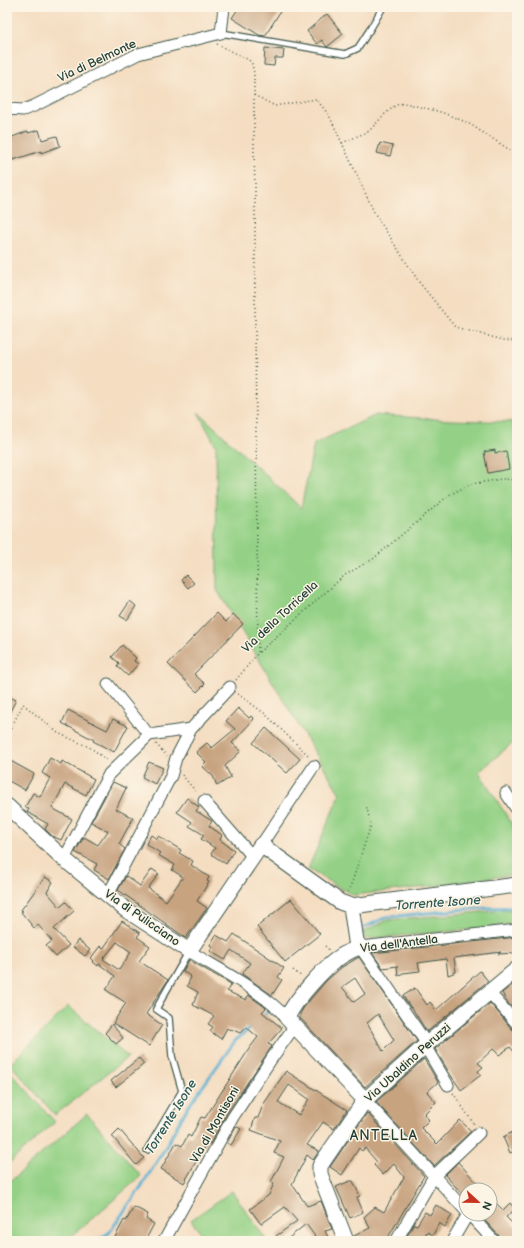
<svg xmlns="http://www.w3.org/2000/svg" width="524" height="1248" font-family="'Balsamiq Sans',sans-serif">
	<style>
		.green { fill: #94d186; stroke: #5a875d }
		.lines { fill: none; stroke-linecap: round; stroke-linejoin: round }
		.stream { stroke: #56b0d4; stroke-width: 3 }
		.building { fill: #c7a380; fill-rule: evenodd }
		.lane-casing { stroke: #3f5549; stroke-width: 8 }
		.street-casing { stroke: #3f5549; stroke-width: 13 }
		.secondary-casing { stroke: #3f5549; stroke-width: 17 }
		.path { stroke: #3f5549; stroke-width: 1.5; stroke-dasharray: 1 3; stroke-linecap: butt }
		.lane { stroke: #fff; stroke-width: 5.5 }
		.street { stroke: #fff; stroke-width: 11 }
		.secondary { stroke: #fff; stroke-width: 15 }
		.labels { text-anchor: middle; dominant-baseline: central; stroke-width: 3; stroke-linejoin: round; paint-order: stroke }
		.street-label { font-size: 12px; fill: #1f3d34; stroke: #fcf5e5 }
		.water-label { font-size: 13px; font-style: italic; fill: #2d5a5c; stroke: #fcf5e5 }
		.quarter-label { font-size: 14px; letter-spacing: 1px; fill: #1f3d34; stroke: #fcf5e5 }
	</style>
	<rect width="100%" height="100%" fill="#fcf5e5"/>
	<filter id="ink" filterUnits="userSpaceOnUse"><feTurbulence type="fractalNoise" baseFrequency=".025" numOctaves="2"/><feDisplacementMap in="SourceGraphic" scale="8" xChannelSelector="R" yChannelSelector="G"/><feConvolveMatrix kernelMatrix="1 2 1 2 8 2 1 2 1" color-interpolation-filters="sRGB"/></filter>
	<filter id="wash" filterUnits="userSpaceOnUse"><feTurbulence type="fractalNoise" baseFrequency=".012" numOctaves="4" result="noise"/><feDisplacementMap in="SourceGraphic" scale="16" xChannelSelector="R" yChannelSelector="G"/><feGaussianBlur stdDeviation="0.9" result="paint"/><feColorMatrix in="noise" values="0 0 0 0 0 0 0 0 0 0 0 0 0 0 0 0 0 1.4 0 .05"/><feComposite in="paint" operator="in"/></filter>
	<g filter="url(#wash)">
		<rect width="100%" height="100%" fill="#f4ddc1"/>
		<path class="green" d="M198,412L301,508L314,444L376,415L450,420L517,422V739L479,772L517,832V874L427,887L353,895L308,869L340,794L217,590L216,446Z
			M517,909V923L486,928L365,939L363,932L388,920Z
			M68,1006L128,1057L55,1115L10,1064Z
			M7,1068L55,1122L7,1165Z
			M87,1114L141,1176L66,1241H7V1184Z
			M232,1191L267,1241H206L191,1220Z"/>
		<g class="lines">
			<path class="stream" d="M363,928L387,917L467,909L517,907
				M262,1017L271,1009
				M96,1241L109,1233L139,1190L164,1150L186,1110L235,1041L251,1027"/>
		</g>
		<g id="blocks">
			<path class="building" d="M239,7H283L265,36L259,35L232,18Z
				M327,14L343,34L327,47L322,40L317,44L307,31Z
				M265,48L284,50L283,58H275L274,66L264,65Z
				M39,130L42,140L57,136L60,146L41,153V151L13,160L7,145V139L28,131V133Z
				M380,143L393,146L390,156L377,153Z
				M495,450V453L506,451L509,469L488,473L484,452Z
				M186,575L194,583L188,588L181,580Z
				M130,601L136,606L127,620L120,616Z
				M217,613L226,622L233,614L243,624L194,674L205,684L197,692L168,664Z
				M122,645L136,658L134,661L138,664L128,676L117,666L119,663L112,657Z
				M7,696L16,700L7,717Z
				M238,708L249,718L251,716L254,719L232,743L241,751L225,766L231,777L217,786L213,776L202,766L206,762L196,752L207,743L212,748L235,729L226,721Z
				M68,710L107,730L113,719L128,726L114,752L93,741L94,740L62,723Z
				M266,728L300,759L287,773L253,743Z
				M50,758L61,764L62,761L94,779L86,795L65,784L52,808L72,819L61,840L52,836L45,829L48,824L27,812L29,809L25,807L33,793L40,797L50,778L42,773Z
				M7,759L34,774L25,790L7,780Z
				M149,762L163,768L155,784L142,777Z
				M113,782L126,788L116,809L133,818L119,844L125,849L109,879L94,870L97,864L75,852L84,837L98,845L108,831L91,822Z
				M187,798L199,807L196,811L212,821L209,826L222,835L220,840L234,850L226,864L211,854L215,848L201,839L204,835L189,826L192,822L177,812Z
				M151,835L157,839L158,836L181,850L179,853L193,861L191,865L209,877L207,881L209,882L197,901L207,908L186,938L118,890L126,876L140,886L152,869L159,874L148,888L166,901L183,877L172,870L175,865L158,855L160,853L146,844Z
				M45,877L53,882L47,892L60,907L66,902L74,911L54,929L69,945L56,957L46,946L52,941L38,925L34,928L21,912L23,911L21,910Z
				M291,899L320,934L285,962L257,927Z
				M122,921L140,933L137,937L150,946L139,961L168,980L146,1014L162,1025L149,1046L113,1023L126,1003L106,990L115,976L99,964L98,966L93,962L94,961L91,958L100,946L103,949ZM117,942L131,952L119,970L103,959Z
				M234,934L284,968L278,977L282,980L272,995L242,974L250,963L231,950L225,960L210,951L213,947L210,945L216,935L228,942Z
				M517,937V953L498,954L501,952L454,958L456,972L448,975L446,959L418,963L420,971L403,973L398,976L397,966L383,968L372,953Z
				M78,940L90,950L85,956L73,947Z
				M359,957L417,1041L365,1087L300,1018V1014L304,1007L326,981L342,967ZM355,978L365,994L354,1002L342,987ZM378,1014L394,1040L383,1051L367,1023Z
				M189,960L231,984L227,991L246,1000L248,995L261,1004L266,1008L262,1012L282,1028L268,1044L272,1046L227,1113L210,1144L207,1142L184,1183L161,1169L176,1143L182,1146L188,1135L191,1137L201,1117L205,1118L249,1049L258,1037L246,1027L240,1033L231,1029L230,1030L227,1028L221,1039L210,1031L213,1027L208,1024L214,1016L193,1005L198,992L187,986L191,977L183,971Z
				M480,971L488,981L427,1032L412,1008H411L403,996L415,988L427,1005L430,1002L436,1010Z
				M517,981V1001L510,1006L502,993Z
				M490,1003L512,1029L517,1032V1055L510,1047L499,1055L493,1049L478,1063L483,1067L478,1071L481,1075L461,1090L450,1074L435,1049Z
				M112,1024L123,1038L116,1044L105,1033Z
				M139,1058L144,1064L116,1087L111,1081Z
				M424,1059L438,1082L427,1092L436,1102L424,1114L429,1120L421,1128L437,1144L460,1120L471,1131L434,1166L376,1102Z
				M286,1071L347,1110L334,1129L323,1122L307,1145L319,1151L313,1160L307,1155L292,1184L307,1206L321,1201L332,1229L325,1231L330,1241H316L314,1235L306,1224L285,1241H280L276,1236L297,1221L285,1207L261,1224L250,1209L269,1195L274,1183L271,1182L284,1157L274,1153L280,1141L251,1130L255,1118H258L263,1105ZM289,1085L309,1099L299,1115L278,1102Z
				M367,1113L424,1176L386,1241H355L354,1236L370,1228L364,1217L375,1207L384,1212L404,1177L394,1164L383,1175L374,1165L377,1162L365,1148L362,1151L359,1148L342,1175L330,1167Z
				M236,1126L241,1129L231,1145L227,1143Z
				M119,1129L144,1158L136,1165L112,1136Z
				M517,1130V1150L510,1153L503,1137Z
				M458,1162L478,1184L484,1190H466V1198L445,1175Z
				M350,1181H353L360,1196L357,1197L363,1212L350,1218L336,1187Z
				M490,1197L503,1210L510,1203L515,1209L506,1217L517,1228V1241H501L499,1236L479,1214H490Z
				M436,1205L452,1215L445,1227L439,1223L433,1235L427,1232L422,1241H409L411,1239L407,1236L414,1224L417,1225L425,1212L430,1215Z
				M134,1207L148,1214L146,1219L154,1224L145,1241H113L124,1220L126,1221Z"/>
		</g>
	</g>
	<g filter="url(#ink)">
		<use href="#blocks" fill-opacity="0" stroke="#3f5549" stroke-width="1"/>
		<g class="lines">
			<defs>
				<path id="lane" d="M221,33L345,54L358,48L369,31L383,7
					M147,1150L182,1091L172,1056L169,1018L156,1009L189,951"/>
				<path id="street" d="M7,109L23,110L34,106L138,54L221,33L224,7
					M108,684L149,735
					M506,793L517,810
					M204,801L253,857
					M261,845L314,766
					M64,859L109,774L149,735L191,729
					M108,895L171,776L176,758L191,729L230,687
					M360,947L427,1044L428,1051L448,1085
					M360,947L517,930
					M189,951C220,970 262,991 287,1018
					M490,993L517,1024
					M365,1100L466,1211
					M469,1214L494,1241
					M164,1241L233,1117L272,1058L294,1027
					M396,1241L434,1176L479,1133
					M452,1241L468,1214"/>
				<path id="secondary" d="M7,806L64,859L126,910L189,951L261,845L340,902L351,906L517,885
					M351,906L356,941L360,947C354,949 348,952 343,955C326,965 295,1000 287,1018L365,1100
					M346,1241L320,1174V1166L326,1157L365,1100L427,1044L517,969"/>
			</defs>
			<use href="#lane" class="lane-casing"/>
			<use href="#street" class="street-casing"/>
			<use href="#secondary" class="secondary-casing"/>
			<path class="path" d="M217,44L249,60L252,64L254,73V153L255,185V327L258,653
				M254,95L275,106L316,99L329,115L375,214L419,282L455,327L503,340L517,341
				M342,143L369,131L385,114L396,105L404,103L441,112L468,123L510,150L517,152
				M236,680L258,653L345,575L373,559L449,495L471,484L502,479L517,480
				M238,694L264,713L310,757
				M7,736L23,704L58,733L91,748L108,761
				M156,744L167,756
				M182,775L197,793
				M348,892L352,882L371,825L366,805
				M325,946L329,950
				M293,970L302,977
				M453,1093L474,1124"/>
			<use href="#lane" class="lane"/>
			<use href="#street" class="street"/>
			<use href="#secondary" class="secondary"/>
		</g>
	</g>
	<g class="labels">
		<g class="street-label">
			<text transform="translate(97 61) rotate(-25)">Via di Belmonte</text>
			<text transform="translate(280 617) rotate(-43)">Via della Torricella</text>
			<text transform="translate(142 918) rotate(35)">Via di Pulicciano</text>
			<text transform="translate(399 944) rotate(-7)">Via dell'Antella</text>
			<text transform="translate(408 1063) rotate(-42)">Via Ubaldino Peruzzi</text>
			<text transform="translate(215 1125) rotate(-60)">Via di Montisoni</text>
		</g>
		<g class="water-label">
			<text transform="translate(438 903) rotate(-4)">Torrente Isone</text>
			<text transform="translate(171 1117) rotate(-58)">Torrente Isone</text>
		</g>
		<g class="quarter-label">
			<text x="384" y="1135">ANTELLA</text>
		</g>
	</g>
	<rect width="524" height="1248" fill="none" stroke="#fcf5e5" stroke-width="24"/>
	<g transform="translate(478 1202) rotate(112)"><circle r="19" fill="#fcf5e5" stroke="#a4ab9e"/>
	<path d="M0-3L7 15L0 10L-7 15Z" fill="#c8321e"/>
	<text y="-6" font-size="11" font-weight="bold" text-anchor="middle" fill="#1f3d34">N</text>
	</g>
</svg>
